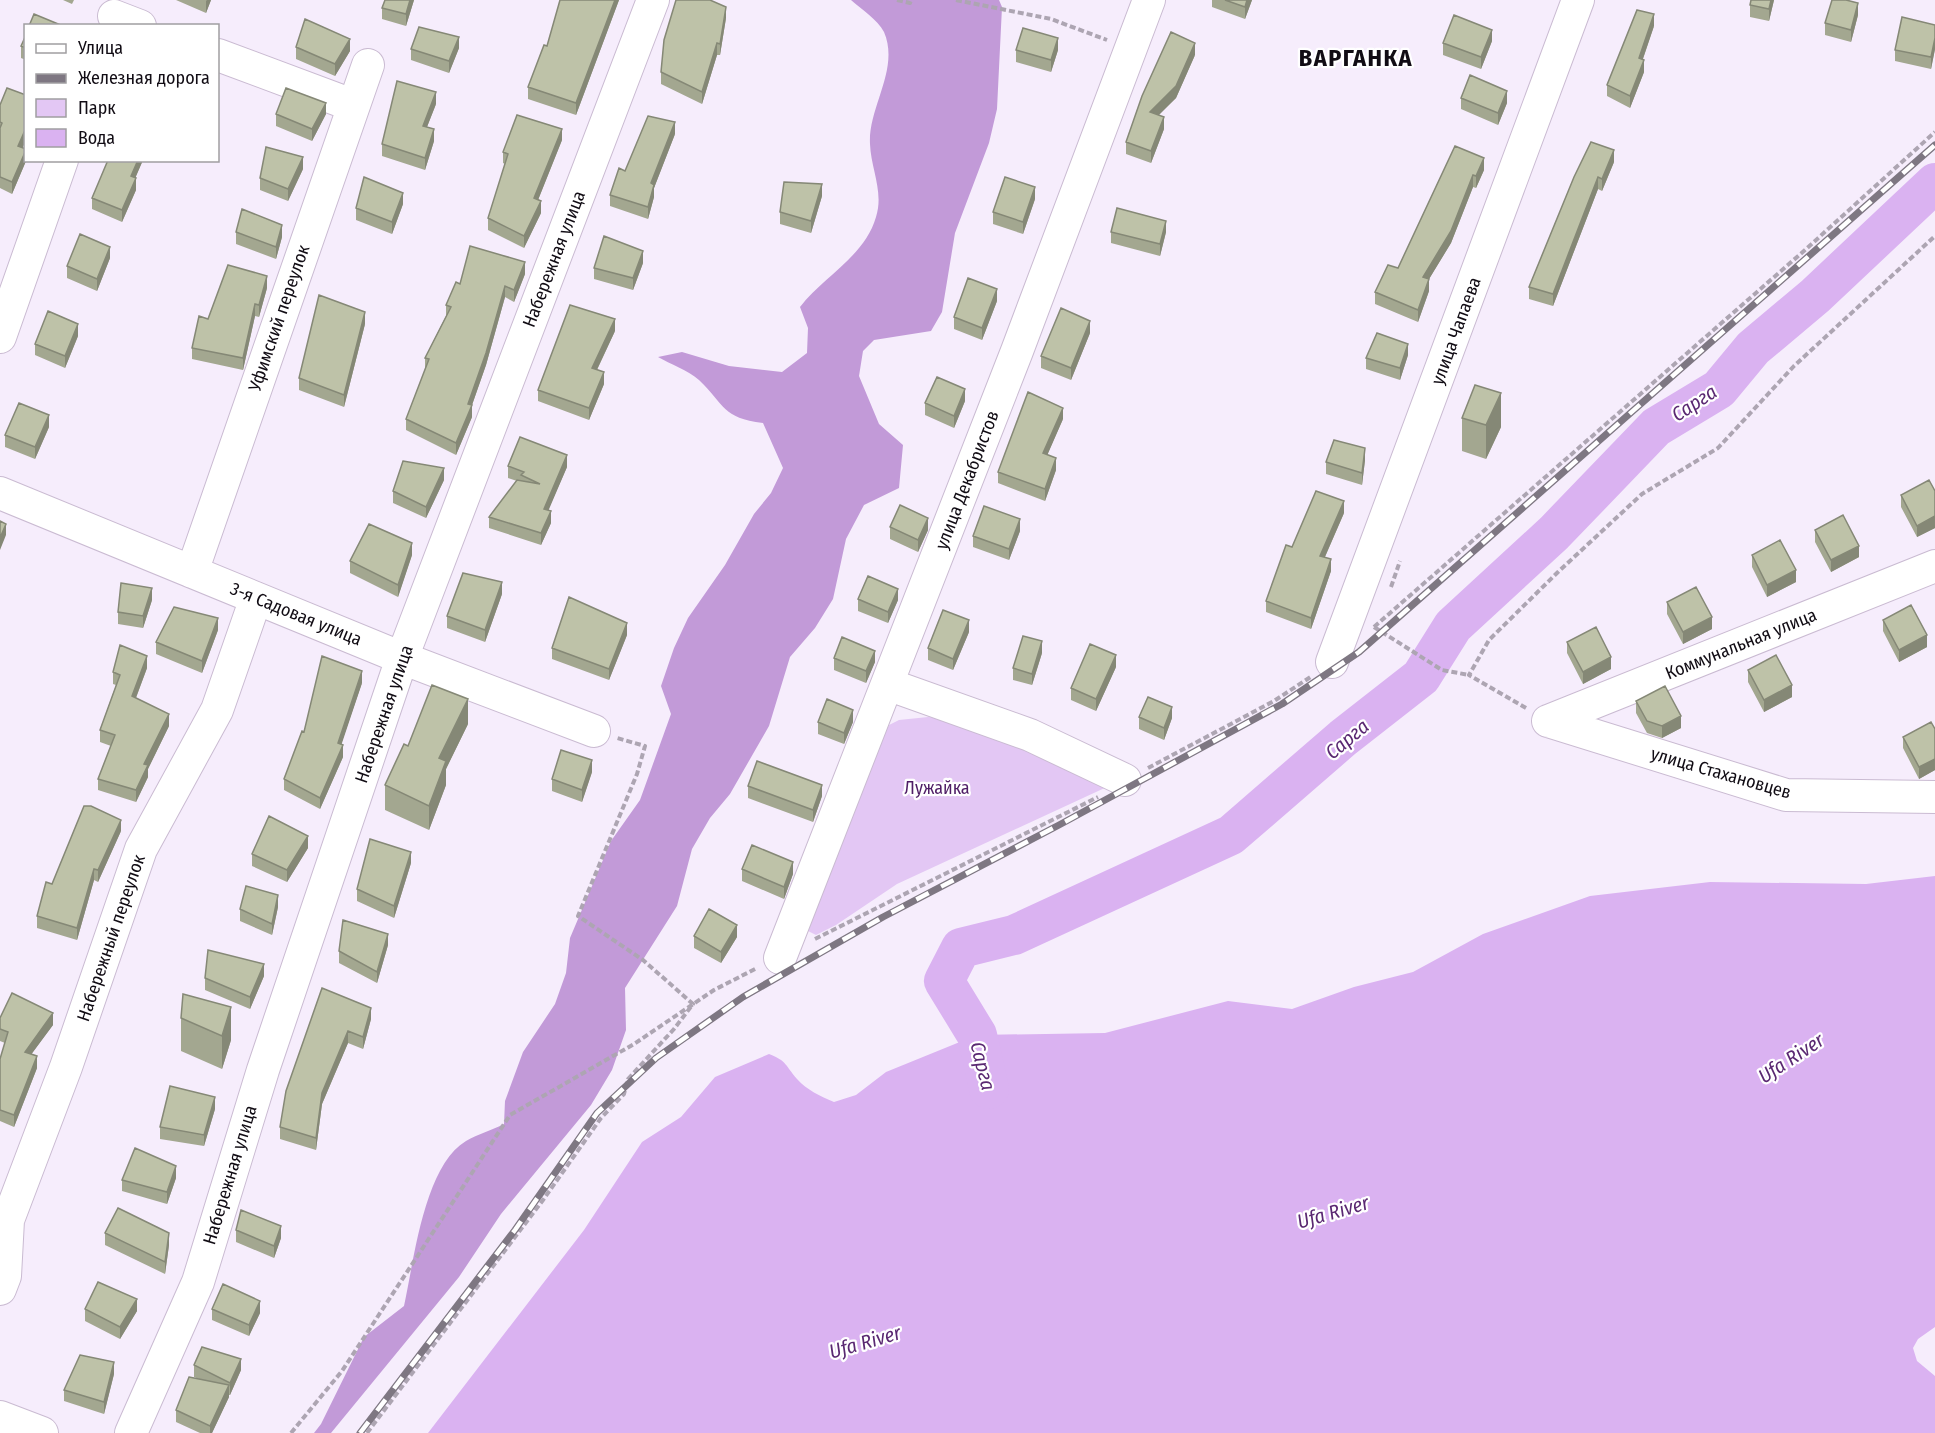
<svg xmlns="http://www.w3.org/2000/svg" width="1935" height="1433" font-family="'Fira Sans Condensed',sans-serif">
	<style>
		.green { fill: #e3c7f4 }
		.forest { fill: #c29ad8 }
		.water { fill: #dab2f1 }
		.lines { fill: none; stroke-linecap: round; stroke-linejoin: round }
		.river { stroke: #dab2f1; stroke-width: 40 }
		.minor-casing { stroke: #cabbd2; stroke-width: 34 }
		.path { stroke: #ada5b2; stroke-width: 4; stroke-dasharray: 6 3; stroke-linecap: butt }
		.minor { stroke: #fff; stroke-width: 32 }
		.rail-casing { stroke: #7e7782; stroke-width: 7 }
		.rail { stroke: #fff; stroke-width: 4.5; stroke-dasharray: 14; stroke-linecap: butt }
		.wall { fill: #a3a790 }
		.shaded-wall { fill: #858876 }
		.building { fill: #bec2a8; stroke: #858876; stroke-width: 1.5 }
		.labels { text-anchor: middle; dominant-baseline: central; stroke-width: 4.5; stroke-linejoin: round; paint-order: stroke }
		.street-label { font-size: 18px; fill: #110c14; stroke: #fff }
		.park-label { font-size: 18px; fill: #4f1d66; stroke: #fff }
		.water-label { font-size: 20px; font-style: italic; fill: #5a2872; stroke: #fff }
		.district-label { font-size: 24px; font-weight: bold; letter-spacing: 1.5px; fill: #110c14; stroke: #fff }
	</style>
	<rect width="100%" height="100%" fill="#f6edfc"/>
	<path class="green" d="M928,717L955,720L1109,786L897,884L836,925L816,935L806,930L868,770L889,725L899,720Z"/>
	<path class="forest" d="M851,0H999L1002,7L997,109L989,143L955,233L942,312L931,331L874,340L863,351L859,376L879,424L903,445L899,488L864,505L846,539L833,599L815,628L790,657L769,726L730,794L710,818L692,849L677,906L625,988L626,1030L612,1070L591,1105L501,1214L459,1277L331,1433H314L321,1424L364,1337L404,1306C414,1261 424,1166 466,1141C478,1134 492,1130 504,1124L505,1101L523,1052L555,1004L566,973L570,938L611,841L640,800L671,714L661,686L674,648L688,618L725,565L754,514L771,493L783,468L763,423C722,418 725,405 699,380C688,370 670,364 658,357L682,352L729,366L782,372L807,353L808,328L800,307C824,276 865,256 876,217C884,192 871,169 870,144C868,107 900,69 884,32C878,20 860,8 851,0Z"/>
	<path class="water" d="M1935,876V1327L1918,1339L1913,1348L1917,1361L1935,1376V1433H428L584,1230L642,1142L681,1117L715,1077L769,1054C787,1061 785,1065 797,1079C807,1090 820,1096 834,1102L856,1095L886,1072L977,1035L1105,1033L1228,1001L1292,1009L1354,987L1413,972L1483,934L1590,896L1710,882L1866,884Z"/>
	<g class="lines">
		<path class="river" d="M989,1089L977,1035L944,981L961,948L1014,935L1231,835L1343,738L1421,677L1453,626L1554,533L1656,427L1719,389L1753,348L1815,296L1935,183"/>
		<defs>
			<path id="minor" d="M114,16L140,26
				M218,55L352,105
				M0,337L62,160
				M0,493L402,658L594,731
				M192,572L368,65
				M1332,662L1578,0
				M887,684L1030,735L1125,780
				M1548,721L1935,566
				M1548,721L1786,795L1935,797
				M780,958L1017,351L1149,0
				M0,1289L5,1276L8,1220L66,1067L141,849L217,710L256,598
				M0,1417L42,1433
				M131,1433L198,1282L263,1070L402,658L653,0"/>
		</defs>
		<use href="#minor" class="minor-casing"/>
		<path class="path" d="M897,0L910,3L911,0
			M956,0L1051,19L1107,40
			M1391,587L1400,561
			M1374,627L1805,250L1935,132
			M1374,627L1442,670L1469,675
			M1526,708L1469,675L1489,640L1558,572L1642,494L1718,448L1794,366L1935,236
			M1148,768L1274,701L1312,676
			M815,939L1098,797
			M291,1433L342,1371L510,1115L634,1044L714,990L757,968
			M367,1433L543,1200L601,1118L624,1094L628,1079L674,1029L693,1004L643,960L578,916L637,774L645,746L617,738"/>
		<use href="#minor" class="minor"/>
		<defs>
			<path id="rail" d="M360,1433L515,1230L597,1113L656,1058L743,997L883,917L1059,825L1282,704L1359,652L1935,145"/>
		</defs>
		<use href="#rail" class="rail-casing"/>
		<use href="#rail" class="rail"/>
	</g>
	<path class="wall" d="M63,0H74L72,4Z
		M176,0H211L206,13Z
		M385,0H414L406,26L382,19V8Z
		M560,0H619L576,115L528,99V87L547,46Z
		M1212,0H1252L1245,19L1212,7Z
		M1751,0H1774L1769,21L1750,17V5Z
		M1858,15L1851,42L1825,35V23Z
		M726,18L720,55H717L702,104L661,84V72Z
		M1935,25V49L1931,69L1895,61V50Z
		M1654,26L1643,59L1644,72L1630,108L1607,96V85Z
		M26,35V60L21,58V46Z
		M1492,41L1481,69L1443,55V43Z
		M296,47L350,51L335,76L296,59Z
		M459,48L449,73L411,60V49Z
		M1016,50H1058L1051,72L1016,62Z
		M1195,55L1176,98L1158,115L1164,129L1151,163L1126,154V142Z
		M26,95V140L22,148L26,161L12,194L0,188V105Z
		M1461,98L1507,103L1498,125L1461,109Z
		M436,104L427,127L434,141L425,170L382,156V144Z
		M276,114H326L312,141L276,126Z
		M675,134L654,188V197L648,219L610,206V195L625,171Z
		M562,140L538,200L541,213L524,248L488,230V218L505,164L503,163V152Z
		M1455,146L1484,170L1476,188L1473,187L1451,243L1429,279V291L1418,322L1375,304V292L1398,268Z
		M108,160H143L135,178L136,190L122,222L92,209V198Z
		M1614,162L1602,191L1598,189L1553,306L1529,299V287L1574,177Z
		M303,169L288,201L260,190V178Z
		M822,196L811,233L780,224V212Z
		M1035,199L1023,234L993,224V212Z
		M403,204L392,234L356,220V208Z
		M236,232L282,237L276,259L236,244Z
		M1111,232H1166L1160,256L1111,243Z
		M110,258L97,291L67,278V266Z
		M643,263L633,290L594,279V268Z
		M525,274L514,302L505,297L486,365L472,405V417L456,455L406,430V419L425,370V358L446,316V305L460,284Z
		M267,288L259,317L255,316L243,370L192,359V348L208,319Z
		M997,301L982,340L954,329V317Z
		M365,324L344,407L299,390V378Z
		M615,331L597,370L604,384L589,420L538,401V390Z
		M1090,333L1071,380L1041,368V356Z
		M78,336L65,368L35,355V344Z
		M1408,355L1400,380L1366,369V358Z
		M965,401L954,428L925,415V403Z
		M1462,418L1501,427L1486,459L1462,451Z
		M1063,419L1047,455L1056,470L1045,501L998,483V472Z
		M49,427L35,459L5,447V435Z
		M1365,460L1362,485L1326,474V462Z
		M508,466L567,467L548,510L551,523L541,545L489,528V517L517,481L508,478Z
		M444,480L426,518L393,503V491Z
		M1935,491V528L1917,537L1901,507V495Z
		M1344,513L1325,557L1331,571L1311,629L1266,612V601L1292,547Z
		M890,527L928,530L918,552L890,539Z
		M1815,530L1859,557L1831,572L1815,542Z
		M1020,531L1009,560L973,547V536Z
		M412,555L398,597L350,573V561Z
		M1752,555L1796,582L1767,597L1752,567Z
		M502,594L485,642L447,628V616Z
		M858,599L898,600L888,623L858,611Z
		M152,600L143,628L118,624V612Z
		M1667,602L1712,629L1683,644L1667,614Z
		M1883,620L1927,647L1899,662L1883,631Z
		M218,630L202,673L156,654V642Z
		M969,632L953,670L928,660V648Z
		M627,635L609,680L552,659V648Z
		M1567,642L1611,669L1583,684L1567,653Z
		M1042,653L1032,685L1013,680V668Z
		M834,658L875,662L866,683L834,670Z
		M1116,667L1096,711L1071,700V688Z
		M147,668L136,698L169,726L148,769V777L136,802L98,790V779L111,746L100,742V730L116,685L113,684V672Z
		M1748,670L1792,697L1764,712L1748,682Z
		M362,683L341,744L343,757L320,809L284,790V779L304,732Z
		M1636,701L1681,728L1662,738L1647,733L1636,713Z
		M1139,717L1172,718L1164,740L1139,729Z
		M818,722H853L844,744L818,734Z
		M468,724L446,769V785L429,830L385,810V785L408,746Z
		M1935,729V770L1919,779L1903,748V737Z
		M592,772L582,802L552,791V779Z
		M748,786L822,796L813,822L748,798Z
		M121,831L98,882L94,880L77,940L37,928V916L52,884Z
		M308,848L287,882L252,866V854Z
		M411,863L394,918L357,901V889Z
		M742,869L793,874L784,899L742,881Z
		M278,907L272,935L240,921V909Z
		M694,936L737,937L721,963L694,948Z
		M388,945L377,983L339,963V951Z
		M264,976L250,1009L205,990V978Z
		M322,988L371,1019L363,1049L348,1043L322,1104L316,1150L280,1139V1127Z
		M0,1018L53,1025L31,1054L37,1068L14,1127L0,1121V1059L5,1043L0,1041Z
		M181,1018L231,1040L222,1069L181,1051Z
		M215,1109L204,1146L160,1139V1127Z
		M176,1178L167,1204L122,1191V1180Z
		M236,1230L281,1238L274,1258L236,1242Z
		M105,1233L169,1245L165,1274L105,1245Z
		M85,1309L137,1311L120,1339L85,1321Z
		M212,1309L260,1313L249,1336L212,1320Z
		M194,1365L241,1370L230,1395H229V1397L212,1433H200L176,1422V1410L199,1379L194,1377Z
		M114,1374L104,1414L64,1401V1390Z"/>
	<path class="shaded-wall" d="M207,0H211L206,13V1Z
		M410,0H414L406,26V14Z
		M615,0H619L576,115V103Z
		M1247,0H1252L1245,19V7Z
		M1771,0H1774L1769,21V9Z
		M1858,3V15L1851,42V30Z
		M726,7V18L720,55V44Z
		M1654,14V26L1639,70V58Z
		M1492,30V41L1481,69V57Z
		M459,37V48L449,73V61Z
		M1058,38V50L1051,72V60Z
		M1935,38V49L1931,69V57Z
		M350,39V51L335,76V64Z
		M717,43V55L702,104V92Z
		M1195,43V55L1176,98L1150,124V112Z
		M1644,60V72L1630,108V96Z
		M1507,91V103L1498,125V113Z
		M436,92V104L423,137V126Z
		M326,103V114L312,141V129Z
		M1164,117V129L1151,163V151Z
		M675,122V134L654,188V197L648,219V207L651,183Z
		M26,128V140L18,158V146Z
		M434,129V141L425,170V158Z
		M562,129V140L534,210V198Z
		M26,150V161L12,194V182Z
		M1614,150V162L1602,191V179Z
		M303,157V169L288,201V189Z
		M1484,158V170L1476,188V176Z
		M138,160H143L131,188V176Z
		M1473,175V187L1451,243L1423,289V277Z
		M1598,177V189L1553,306V294Z
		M136,178V190L122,222V210Z
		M822,184V196L811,233V221Z
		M1035,187V199L1023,234V222Z
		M403,193V204L392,234V222Z
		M541,201V213L524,248V236Z
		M1166,221V232L1160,256V244Z
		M282,225V237L276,259V247Z
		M110,247V258L97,291V279Z
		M643,251V263L633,290V278Z
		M525,262V274L514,302V290Z
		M267,276V288L259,317V305Z
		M1429,279V291L1418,322V310Z
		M505,286V297L486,365L472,405V417L456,455V443Z
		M997,289V301L982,340V328Z
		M255,304V316L243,370V358Z
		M365,312V324L344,407V395Z
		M615,319V331L592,380V368Z
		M1090,321V333L1071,380V368Z
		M78,324V336L65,368V356Z
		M1408,344V355L1400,380V368Z
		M604,372V384L589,420V408Z
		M965,389V401L954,428V416Z
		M1501,393V427L1486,459V425Z
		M1063,408V419L1043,465V453Z
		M49,415V427L35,459V447Z
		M1365,448V460L1362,485V473Z
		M567,455V467L544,521V509Z
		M1056,458V470L1045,501V489Z
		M444,468V480L426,518V507Z
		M1344,501V513L1320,568V556Z
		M551,511V523L541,545V533Z
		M1935,516V528L1917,537V526Z
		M928,518V530L918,552V540Z
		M1020,519V531L1009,560V549Z
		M6,524V535L0,550V538Z
		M412,543V555L398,597V585Z
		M1859,546V557L1831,572V560Z
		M1331,559V571L1311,629V618Z
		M1796,570V582L1767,597V585Z
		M502,582V594L485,642V630Z
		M152,588V600L143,628V616Z
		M898,589V600L888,623V612Z
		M1712,617V629L1683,644V632Z
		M218,618V630L202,673V661Z
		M969,620V632L953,670V659Z
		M627,623V635L609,680V669Z
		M1927,635V647L1899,662V650Z
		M1042,641V653L1032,685V674Z
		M875,651V662L866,683V671Z
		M1116,655V667L1096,711V699Z
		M147,656V668L132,708V696Z
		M1611,657V669L1583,684V672Z
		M362,671V683L338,755V743Z
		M1792,685V697L1764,712V700Z
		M468,699V724L446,769V785L429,830V806L439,758Z
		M1172,707V718L1164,740V728Z
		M853,710V722L844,744V733Z
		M169,714V726L148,769V777L136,802V790L144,764Z
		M1681,716V728L1662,738V726Z
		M343,745V757L320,809V798Z
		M1935,759V770L1919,779V767Z
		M592,760V772L582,802V790Z
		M822,785V796L813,822V810Z
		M121,820V831L98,882V870Z
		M308,836V848L287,882V870Z
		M411,852V863L394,918V906Z
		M793,862V874L784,899V887Z
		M94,869V880L77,940V928Z
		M278,895V907L272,935V924Z
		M737,925V937L721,963V952Z
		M388,934V945L377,983V972Z
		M264,964V976L250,1009V997Z
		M231,1007V1040L222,1069V1036Z
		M371,1008V1019L363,1049V1037Z
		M53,1013V1025L25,1063V1052Z
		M348,1031V1043L322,1104L316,1150V1138L322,1093Z
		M37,1056V1068L14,1127V1115Z
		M215,1097V1109L204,1146V1135Z
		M176,1166V1178L167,1204V1192Z
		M281,1226V1238L274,1258V1246Z
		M169,1233V1245L165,1274V1262Z
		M137,1299V1311L120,1339V1327Z
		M260,1301V1313L249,1336V1325Z
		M241,1359V1370L230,1395V1383Z
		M114,1362V1374L104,1414V1402Z
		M229,1385V1397L212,1433H210V1426Z"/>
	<path class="building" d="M385,0H410L406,14L382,8Z
		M560,0H615L576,103L528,87L544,45L547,46Z
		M676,0H710L726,7L720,44L717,43L702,92L661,72L664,40Z
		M1225,0H1247L1245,7Z
		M1751,0H1771L1769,9L1750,5Z
		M1832,0H1846L1858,3L1851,30L1825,23Z
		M1637,10L1654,14L1639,58L1644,60L1630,96L1607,85Z
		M34,14L63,26H29Z
		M1454,15L1492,30L1481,57L1443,43Z
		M1902,17L1935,25V38L1931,57L1895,50Z
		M305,19L350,39L335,64L296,47Z
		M419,27L459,37L449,61L411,49Z
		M1023,28L1058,38L1051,60L1016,50Z
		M1171,32L1195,43L1176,86L1150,112L1164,117L1151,151L1126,142L1142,96Z
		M26,35V48L21,46Z
		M1470,75L1507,91L1498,113L1461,98Z
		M397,81L436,92L423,126L434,129L425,158L382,144Z
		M7,88L26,95V128L18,146L26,149V150L12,182L0,177V128L2,123L0,122V105Z
		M286,88L326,103L312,129L276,114Z
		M517,115L562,129L534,198L541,201L524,236L488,218L508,154L503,152Z
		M648,116L675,122L651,183L654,185L648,207L610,195L619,168L625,171Z
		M1591,142L1614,150L1602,179L1598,177L1553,294L1529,287L1574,177Z
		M1455,146L1484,158L1476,176L1473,175L1451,231L1423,277L1429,279L1418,310L1375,292L1388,265L1398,268Z
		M266,147L303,157L288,189L260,178Z
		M108,160H138L131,176L136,178L122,210L92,198Z
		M364,177L403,193L392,222L356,208Z
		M1005,177L1035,187L1023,222L993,212Z
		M784,182L822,184L811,221L780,212Z
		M1117,208L1166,221L1160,244L1111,232Z
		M242,209L282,225L276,247L236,232Z
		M80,234L110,247L97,279L67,266Z
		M604,236L643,251L633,278L594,268Z
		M470,246L525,262L514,290L505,286L486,353L468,404L472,405L456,443L406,419L429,359L425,358L451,307L446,305L456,282L460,284Z
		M228,265L267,276L259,305L255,304L243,358L192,348L199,316L208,319Z
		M968,278L997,289L982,328L954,317Z
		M319,295L365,312L344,395L299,378Z
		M570,305L615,319L592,368L604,372L589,408L538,390Z
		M1061,308L1090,321L1071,368L1041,356Z
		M48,311L78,324L65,356L35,344Z
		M1377,333L1408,344L1400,368L1366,358Z
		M937,377L965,389L954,416L925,403Z
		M1475,385L1501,393L1486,425L1462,418Z
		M1028,392L1063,408L1043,453L1056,458L1045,489L998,472Z
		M19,403L49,415L35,447L5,435Z
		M520,437L567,455L544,509L551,511L541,533L489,517L517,480L540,484L521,475L524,472L508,466Z
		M1334,440L1365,448L1362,473L1326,462Z
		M403,461L444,468L426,507L393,491Z
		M1929,480L1935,491V516L1917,526L1901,495Z
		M1316,491L1344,501L1320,556L1331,559L1311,618L1266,601L1286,545L1292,547Z
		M900,505L928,518L918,540L890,527Z
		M984,506L1020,519L1009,549L973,536Z
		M1843,515L1859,546L1831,560L1815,530Z
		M0,521L6,524L0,538Z
		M369,524L412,543L398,585L350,561Z
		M1780,540L1796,570L1767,585L1752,555Z
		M463,573L502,582L485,630L447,616Z
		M868,576L898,589L888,612L858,599Z
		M121,583L152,588L143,616L118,612Z
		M1696,587L1712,617L1683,632L1667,602Z
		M569,597L627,623L609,669L552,648Z
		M1911,605L1927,635L1899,650L1883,620Z
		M174,607L218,618L202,661L156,642Z
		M943,610L969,620L953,659L928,648Z
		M1596,627L1611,657L1583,672L1567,642Z
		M1023,636L1042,641L1032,674L1013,668Z
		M842,637L875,651L866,671L834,658Z
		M1090,644L1116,655L1096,699L1071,688Z
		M120,645L147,656L132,696L169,714L144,764L148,765L136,790L98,779L115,735L100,730L120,675L113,672Z
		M1776,655L1792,685L1764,700L1748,670Z
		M322,656L362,671L338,743L343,745L320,798L284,779L302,731L304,732Z
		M432,685L468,699L439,758L446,761L429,806L385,785L404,744L408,746Z
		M1665,686L1681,716L1662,726L1647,721L1636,701Z
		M1148,697L1172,707L1164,728L1139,717Z
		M827,699L853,710L844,733L818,722Z
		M1931,722L1935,729V759L1919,767L1903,737Z
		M561,750L592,760L582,790L552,779Z
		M757,761L822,785L813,810L748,786Z
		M84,806H91L121,820L98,870L94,869L77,928L37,916L46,882L52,884Z
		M269,816L308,836L287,870L252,854Z
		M370,839L411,852L394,906L357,889Z
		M752,845L793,862L784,887L742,869Z
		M246,886L278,895L272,924L240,909Z
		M709,909L737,925L721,952L694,936Z
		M343,920L388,934L377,972L339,951Z
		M208,950L264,964L250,997L205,978Z
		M322,988L371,1008L363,1037L348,1031L322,1093L316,1138L280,1127L286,1091Z
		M12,993L53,1013L25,1052L37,1056L14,1115L0,1110V1059L8,1032L0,1029V1018Z
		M183,994L231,1007L222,1036L181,1018Z
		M170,1086L215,1097L204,1135L160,1127Z
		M135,1148L176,1166L167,1192L122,1180Z
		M118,1208L169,1233L165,1262L105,1233Z
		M241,1210L281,1226L274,1246L236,1230Z
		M98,1282L137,1299L120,1327L85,1309Z
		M223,1284L260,1301L249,1325L212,1309Z
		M202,1347L241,1359L230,1383L194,1365Z
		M80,1355L114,1362L104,1402L64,1390Z
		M189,1377L229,1385L210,1426L176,1410Z"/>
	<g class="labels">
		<g class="street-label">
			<text transform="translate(554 259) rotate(-69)">Набережная улица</text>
			<text transform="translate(279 318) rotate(-71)">Уфимский переулок</text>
			<text transform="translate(1456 331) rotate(-70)">улица Чапаева</text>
			<text transform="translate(967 480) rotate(-69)">улица Декабристов</text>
			<text transform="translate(296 614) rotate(22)">3-я Садовая улица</text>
			<text transform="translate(1741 644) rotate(-22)">Коммунальная улица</text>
			<text transform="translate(384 714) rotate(-71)">Набережная улица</text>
			<text transform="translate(1721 773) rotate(16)">улица Стахановцев</text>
			<text transform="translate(111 938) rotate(-71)">Набережный переулок</text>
			<text transform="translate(230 1175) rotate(-73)">Набережная улица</text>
		</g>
		<g class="park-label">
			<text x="937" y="788">Лужайка</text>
		</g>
		<g class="water-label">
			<text transform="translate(1694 403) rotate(-33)">Сарга</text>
			<text transform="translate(1347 739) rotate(-40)">Сарга</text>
			<text transform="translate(1791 1058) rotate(-33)">Ufa River</text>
			<text transform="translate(983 1066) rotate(76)">Сарга</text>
			<text transform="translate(1333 1212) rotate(-16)">Ufa River</text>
			<text transform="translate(865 1342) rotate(-16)">Ufa River</text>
		</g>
		<g class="district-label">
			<text x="1356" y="58">ВАРГАНКА</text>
		</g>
	</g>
	<rect x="24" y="24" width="195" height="138" fill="#ffffff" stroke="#a09ea1" stroke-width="1.5"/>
	<rect x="36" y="44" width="30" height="9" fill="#ffffff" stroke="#a09ea1" stroke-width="1.5"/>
	<text x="78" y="54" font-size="18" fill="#110c14">Улица</text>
	<rect x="36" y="74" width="30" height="9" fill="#7e7782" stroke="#a09ea1" stroke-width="1.5"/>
	<text x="78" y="84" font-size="18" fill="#110c14">Железная дорога</text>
	<rect x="36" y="99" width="30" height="18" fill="#e3c7f4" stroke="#a09ea1" stroke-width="1.5"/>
	<text x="78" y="114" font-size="18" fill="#110c14">Парк</text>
	<rect x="36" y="129" width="30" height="18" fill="#dab2f1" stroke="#a09ea1" stroke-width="1.5"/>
	<text x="78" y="144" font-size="18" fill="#110c14">Вода</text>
</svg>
